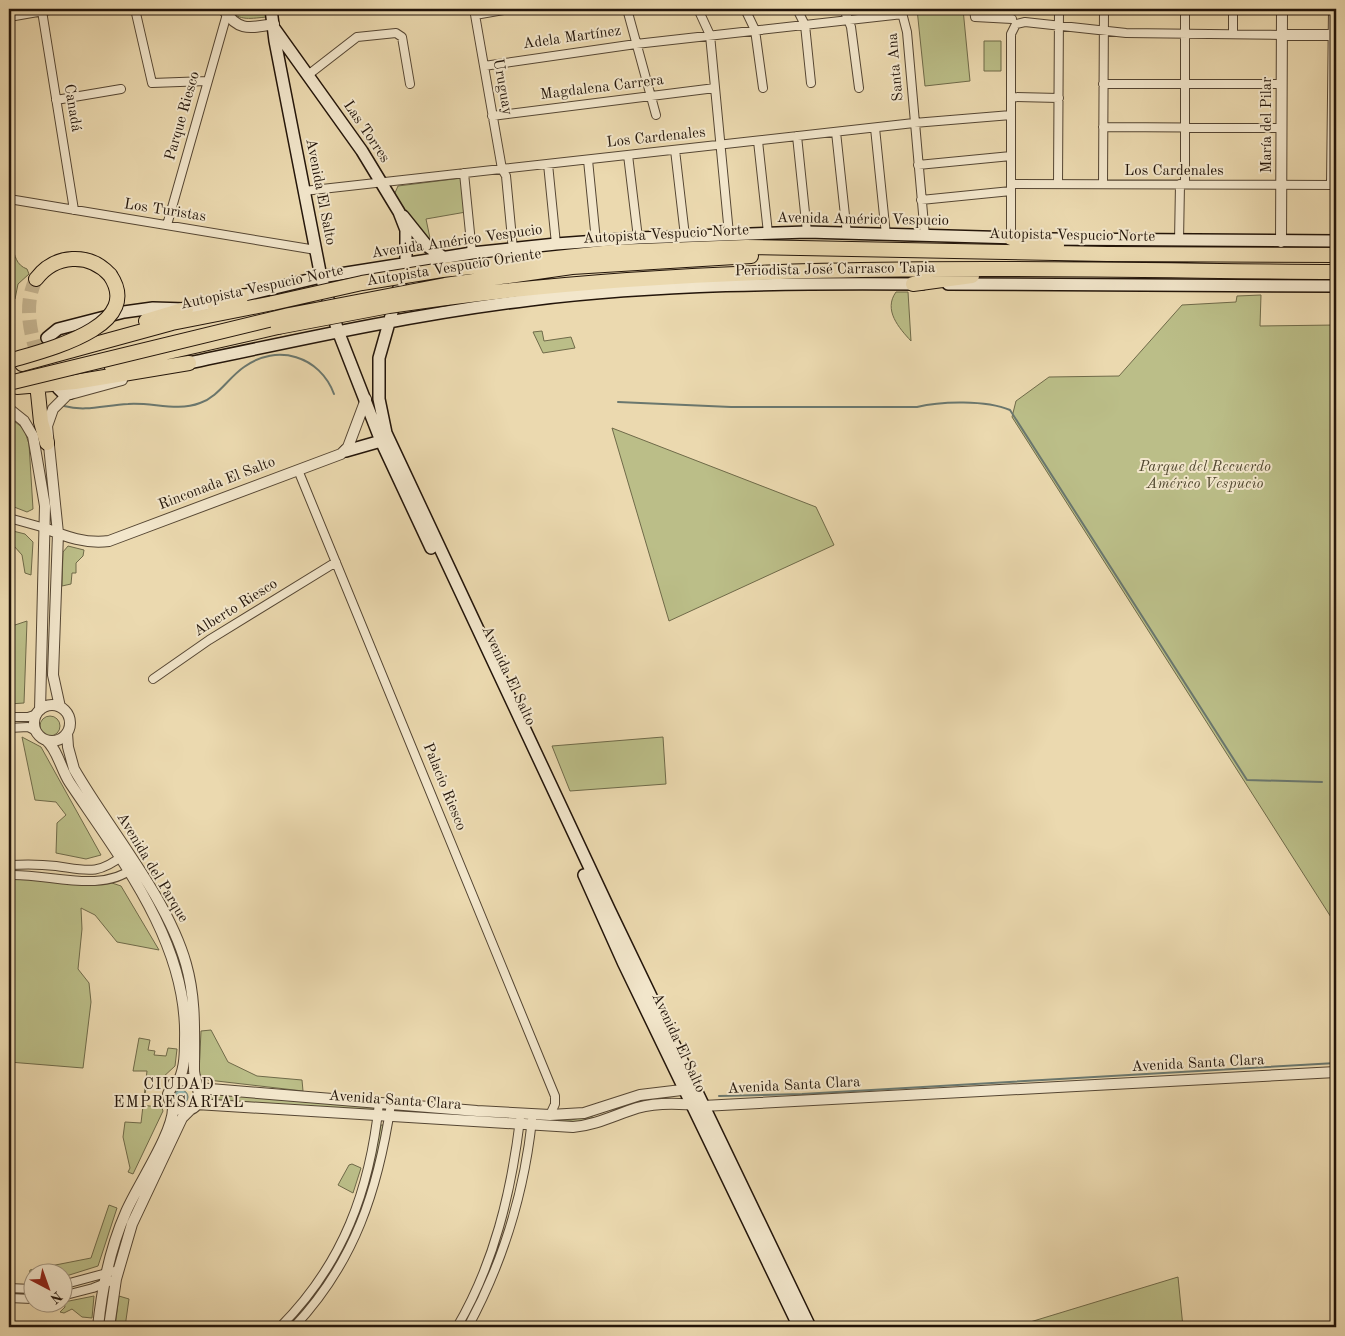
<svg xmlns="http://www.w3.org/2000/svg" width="1345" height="1336" font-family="'Old Standard TT',serif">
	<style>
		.green { fill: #bbbe88; stroke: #6f6a49 }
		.water { fill: #99b9b1; stroke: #6a776e }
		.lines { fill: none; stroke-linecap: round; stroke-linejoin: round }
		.stream { stroke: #6a776e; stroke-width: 2 }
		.motorway-tunnel { stroke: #c3b28e; stroke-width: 14; stroke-dasharray: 14 7; stroke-linecap: butt }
		.minor-casing { stroke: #554633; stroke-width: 10 }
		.tertiary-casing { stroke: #554633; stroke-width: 12 }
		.secondary-casing { stroke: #23150a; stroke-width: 14 }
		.motorway-casing { stroke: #23150a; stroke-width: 16 }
		.minor { stroke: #f2e6cb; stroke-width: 8 }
		.tertiary { stroke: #f2e6cb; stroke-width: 10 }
		.secondary { stroke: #f2e6cb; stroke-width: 11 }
		.motorway { stroke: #ebd9af; stroke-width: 14 }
		.motorway-bridge-casing { stroke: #23150a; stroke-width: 16; stroke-linecap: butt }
		.motorway-bridge { stroke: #ebd9af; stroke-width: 14 }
		.labels { text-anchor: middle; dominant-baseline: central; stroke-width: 4; stroke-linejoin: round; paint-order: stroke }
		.street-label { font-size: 15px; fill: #23150a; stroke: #f2e6cb }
		.park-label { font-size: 15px; font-style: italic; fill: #514830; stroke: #f2e6cb }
		.neighbourhood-label { font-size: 16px; letter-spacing: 1px; fill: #23150a; stroke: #f2e6cb }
	</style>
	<rect width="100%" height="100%" fill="#ebd9af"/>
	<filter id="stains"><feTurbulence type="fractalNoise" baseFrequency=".004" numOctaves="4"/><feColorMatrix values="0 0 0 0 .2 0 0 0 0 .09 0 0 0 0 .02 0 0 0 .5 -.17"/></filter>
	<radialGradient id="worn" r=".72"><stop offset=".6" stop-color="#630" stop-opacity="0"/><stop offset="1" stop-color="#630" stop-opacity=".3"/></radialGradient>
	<path class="green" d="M228,9H266L268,17C251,18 240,22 228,9Z
		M917,9H963L970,81L925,86Z
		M984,41H1001V71H984Z
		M462,178L466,212L426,219L431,243L394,195L398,186Z
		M9,243L12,245C15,256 16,265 27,269L29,274L18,284L15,299H9Z
		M896,292H908L911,341C899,328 883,310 896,292Z
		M1261,295L1260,326L1336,325V753L1333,759L1336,767V925L1012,417L1016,401L1049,377L1119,376L1182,305L1236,302L1237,296Z
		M542,331L544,341L571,337L575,348L543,353L533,332Z
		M9,417L24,429L29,444L33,509L27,512L9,505Z
		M612,428L816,507L834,545L669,621Z
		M13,531L25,534L33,542L31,575L25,573L22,555L14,546Z
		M68,546L84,550L83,556L76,563V573H72L71,584L62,586L63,552Z
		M27,621L24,703L9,704V627Z
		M40 726a10 10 0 1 1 20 0a10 10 0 1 1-20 0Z
		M22,737L41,747L101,855L86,859L56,853L57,823L66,815L56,802L35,800Z
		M663,737L666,784L570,791L552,746Z
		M9,877L109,882L121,886L159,950L117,942L95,915L81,908L82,929L78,969L89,983L91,1002L83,1068L9,1062Z
		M211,1030L228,1062L257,1076L302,1080L303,1091L208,1080L199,1074L201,1031Z
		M139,1038L150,1040L148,1050L155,1051L154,1055L166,1056L168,1048L177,1049L175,1066L161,1079L148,1078L143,1105L162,1108L163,1111L133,1174L128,1172L130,1168L123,1137L125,1122L141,1123L147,1071H133Z
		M210,1093L540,1119L571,1120L592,1115V1121L579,1123L306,1107L209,1099Z
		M381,1125H384C377,1169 363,1212 344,1252L342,1251L366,1193Z
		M352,1164L361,1168L353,1193L338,1185L349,1165Z
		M109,1205L117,1208L98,1266L63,1277L62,1274H32V1281H28L30,1270L91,1258Z
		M334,1263L336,1265L308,1306L290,1327H286L306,1304Z
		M1178,1277L1183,1327L1017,1326Z
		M94,1296L92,1318L82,1317L72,1309L64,1313L60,1312L65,1307L64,1302Z
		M119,1296L129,1299L125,1327H115Z"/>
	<path class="water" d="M174 1097a7 7 0 1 1 14 0a7 7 0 1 1-14 0Z"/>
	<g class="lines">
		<path class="stream" d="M618,402L731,407H917C941,401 986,400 1010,410L1247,780L1322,782
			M64,406C86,412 105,405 128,404C152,402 177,412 200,403C218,397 228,378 244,367C277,343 320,356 334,394
			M719,1096L802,1094L1336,1063"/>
		<path class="motorway-tunnel" d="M36,279C19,314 37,351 47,385"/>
		<defs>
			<path id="minor" d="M135,9L152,83L207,81
				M474,9L502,169L506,176L513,249
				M627,9L656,115
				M698,9L710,35L729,234
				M745,9L755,30L763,88
				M797,9L805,25L811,83
				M844,9L851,27L859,88
				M901,9L907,32L925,236
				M974,9L975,17L1012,19
				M1233,9V34
				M42,11L74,210
				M475,15L510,9
				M9,17L55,9
				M1016,24L1025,22L1126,33L1282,35
				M484,66L636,44L903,14
				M308,75L357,37L396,33L402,37L410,84
				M1103,84H1282
				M1011,97L1059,98
				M56,100L121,89
				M492,116L715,88
				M1103,127L1282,128
				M875,128L886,235
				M836,132L847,234
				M797,136L807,232
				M758,141L768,233
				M675,150L685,236
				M628,155L638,238
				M588,160L596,241
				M548,164L556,244
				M918,165L1011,156
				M464,173L472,253
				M1011,184L1336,185
				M1058,184L1059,9
				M1103,184L1104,9
				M1185,184V9
				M1331,185L1333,9
				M304,191L914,123L1011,115
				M9,199L316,250
				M921,200L1011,191
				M167,225L227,14
				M1011,238V34L1016,24
				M1179,241L1180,184
				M298,470L555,1096V1104L550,1115
				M9,518L45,528
				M153,679L209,640L336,562
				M9,717H28L37,714
				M9,728L28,727L36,731
				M9,865C25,864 40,864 56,866C85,870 98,876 123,855
				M9,875C48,873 101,894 133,868
				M62,1285L118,1270
				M9,1288L32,1289
				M62,1296L93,1288L116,1279
				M9,1298L32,1299
				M280,1327C343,1264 370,1190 379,1103
				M294,1327C355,1262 378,1190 391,1104
				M457,1327C494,1264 511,1193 520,1120
				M468,1327C503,1262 524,1194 532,1120"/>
			<path id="tertiary" d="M223,9C239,32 249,28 274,24
				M1282,35H1336
				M1281,242L1282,9
				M9,409L24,421L33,436L45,506L40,710
				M45,528C66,537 86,544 109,541L341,454L348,447L366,399
				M34 723a18 18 0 1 1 36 0a18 18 0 1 1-36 0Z
				M60,707L53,675L58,533L47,426L53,409L67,395L122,380
				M67,733L68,747L74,769C109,830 167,897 186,964C196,999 194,1033 194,1070C194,1082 208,1104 189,1110C177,1113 169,1105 168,1094L174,1082L189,1079L197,1085
				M46,740C58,750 61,770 70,783C121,859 188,943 185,1039C185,1052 185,1067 179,1080
				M198,1088L477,1111L550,1115L584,1113L640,1095L690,1089
				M196,1104L573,1127C596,1125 615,1115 637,1108C658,1102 681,1103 703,1106L1336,1072
				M98,1327C102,1288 110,1248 126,1212C137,1186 174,1132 173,1107
				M109,1327L116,1279L132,1224L182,1118L191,1109"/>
			<path id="secondary" d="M271,9L275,41L321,277L338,331L381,441L431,548
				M274,28L362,151L399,212L406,230V263L379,358V399L386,433L610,911L810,1327
				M403,216L427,246L443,257
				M1045,239L1336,241
				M948,284L1336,286
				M47,338L58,329L124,312L153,308L186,309L321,277L472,253L556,244L638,238L807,232L1019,238
				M189,363C302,339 415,314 530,300C660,284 791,283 922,284
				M58,388L63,393H70
				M346,451L381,441
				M584,875L623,962L799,1327"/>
			<path id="motorway" d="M1011,238L1057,245
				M442,270L613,252L746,247L1107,254L1336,255
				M36,279C55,254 89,252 110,275
				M913,284L972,276
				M445,285L572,267L751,256
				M446,298C741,259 1040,270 1336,272
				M215,306L242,296
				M146,321L186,309
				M22,364L172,323L273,303
				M111,365L278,327
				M17,387L75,382L189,363
				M38,393L41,422L47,443"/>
		</defs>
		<use href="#minor" class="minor-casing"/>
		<use href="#tertiary" class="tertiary-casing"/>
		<use href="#secondary" class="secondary-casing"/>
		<use href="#motorway" class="motorway-casing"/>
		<use href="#minor" class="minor"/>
		<use href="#tertiary" class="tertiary"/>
		<use href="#secondary" class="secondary"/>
		<use href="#motorway" class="motorway"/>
		<defs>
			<path id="motorway-bridge" d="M273,303L362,283L442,270
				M278,327L389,306L446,298
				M9,361C41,351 146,328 110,275
				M9,383L289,315L445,285"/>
		</defs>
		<use href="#motorway-bridge" class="motorway-bridge-casing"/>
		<use href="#motorway-bridge" class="motorway-bridge"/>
	</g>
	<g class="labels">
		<g class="street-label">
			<text transform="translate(572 38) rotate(-8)">Adela Martínez</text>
			<text transform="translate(896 67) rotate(-95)">Santa Ana</text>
			<text transform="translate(502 87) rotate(80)">Uruguay</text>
			<text transform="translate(602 88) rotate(-7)">Magdalena Carrera</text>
			<text transform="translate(72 108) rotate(81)">Canadá</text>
			<text transform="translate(183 116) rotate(-74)">Parque Riesco</text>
			<text transform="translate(1267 125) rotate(-90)">María del Pilar</text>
			<text transform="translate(366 132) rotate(56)">Las Torres</text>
			<text transform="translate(656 138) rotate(-6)">Los Cardenales</text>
			<text x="1174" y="171">Los Cardenales</text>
			<text transform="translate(320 192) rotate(79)">Avenida El Salto</text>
			<text transform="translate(165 211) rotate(9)">Los Turistas</text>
			<text transform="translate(863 220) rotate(1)">Avenida Américo Vespucio</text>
			<text transform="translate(666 235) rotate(-3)">Autopista Vespucio Norte</text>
			<text transform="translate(1072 236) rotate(1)">Autopista Vespucio Norte</text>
			<text transform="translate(457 242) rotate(-8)">Avenida Américo Vespucio</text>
			<text transform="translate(454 268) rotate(-9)">Autopista Vespucio Oriente</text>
			<text transform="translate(835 270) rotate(-1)">Periodista José Carrasco Tapia</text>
			<text transform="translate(262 288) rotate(-12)">Autopista Vespucio Norte</text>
			<text transform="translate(217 484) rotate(-21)">Rinconada El Salto</text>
			<text transform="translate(236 608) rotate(-32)">Alberto Riesco</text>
			<text transform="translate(508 676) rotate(65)">Avenida El Salto</text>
			<text transform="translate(444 787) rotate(68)">Palacio Riesco</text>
			<text transform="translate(152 868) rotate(59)">Avenida del Parque</text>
			<text transform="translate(678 1043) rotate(65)">Avenida El Salto</text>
			<text transform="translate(1198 1064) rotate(-3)">Avenida Santa Clara</text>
			<text transform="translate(794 1086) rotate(-3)">Avenida Santa Clara</text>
			<text transform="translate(395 1101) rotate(4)">Avenida Santa Clara</text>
		</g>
		<g class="park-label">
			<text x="1205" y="467">Parque del Recuerdo<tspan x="1205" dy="17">Américo Vespucio</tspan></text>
		</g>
		<g class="neighbourhood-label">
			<text x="179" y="1085">CIUDAD<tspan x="179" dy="18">EMPRESARIAL</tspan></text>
		</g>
	</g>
	<rect width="1345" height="1336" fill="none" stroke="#ebd9af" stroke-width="30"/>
	<rect x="10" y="10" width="1325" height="1316" fill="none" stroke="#23150a" stroke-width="2.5"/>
	<rect x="15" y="15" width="1315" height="1306" fill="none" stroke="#23150a"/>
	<g transform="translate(48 1288) rotate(139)"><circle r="24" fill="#f2e6cb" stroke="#9f927e"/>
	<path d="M0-4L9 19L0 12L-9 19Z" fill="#8f2418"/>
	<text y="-8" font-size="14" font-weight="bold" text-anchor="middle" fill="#23150a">N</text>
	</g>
	<rect width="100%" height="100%" filter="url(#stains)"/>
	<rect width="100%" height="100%" fill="url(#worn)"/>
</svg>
